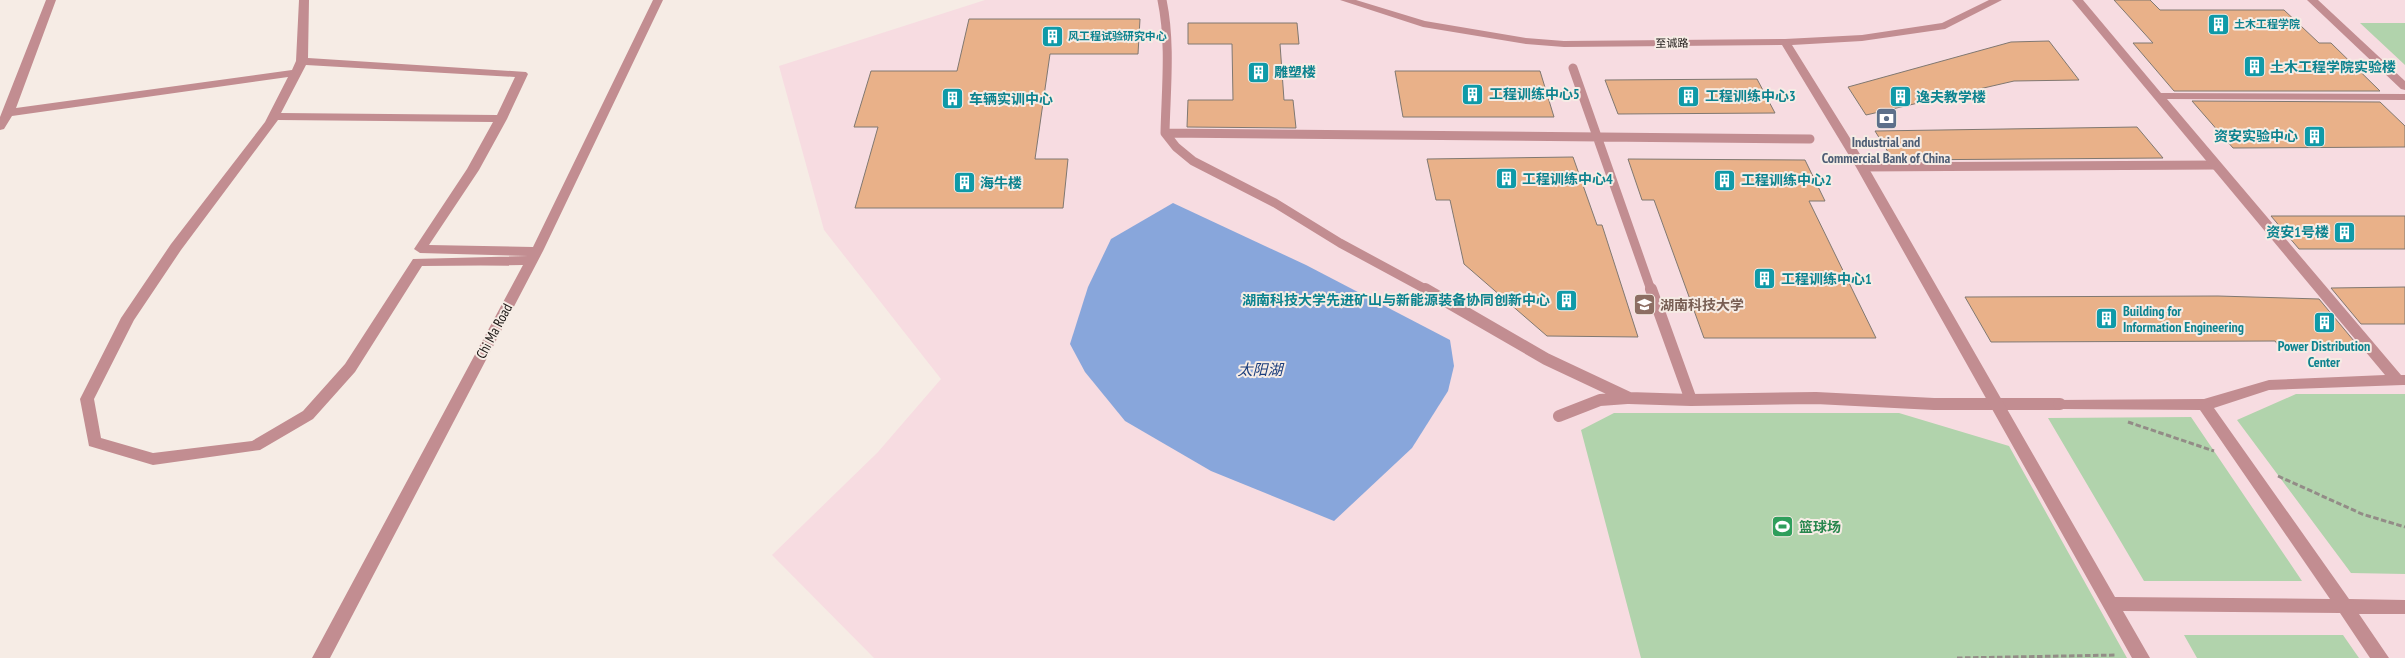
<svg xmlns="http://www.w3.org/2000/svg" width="2405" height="658" font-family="'PT Sans Narrow','Noto Sans SC',sans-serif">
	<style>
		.education { fill: #f7dce1 }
		.green { fill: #b1d3ac }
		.water { fill: #88a6db }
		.building { fill: #e9b189; stroke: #807871 }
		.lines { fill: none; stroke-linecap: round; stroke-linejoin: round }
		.path { stroke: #938c87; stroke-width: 3; stroke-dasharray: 5.5 2.5; stroke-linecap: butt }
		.service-far1 { stroke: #c28d91; stroke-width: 9 }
		.service { stroke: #c28d91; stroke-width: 12 }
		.minor { fill: #c28d91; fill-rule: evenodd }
		.labels { text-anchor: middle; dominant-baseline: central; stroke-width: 4; stroke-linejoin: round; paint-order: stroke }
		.far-culture-label { font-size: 11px; font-weight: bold; fill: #0d838f; stroke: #f6ece5; text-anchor: start }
		.far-street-label { font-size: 11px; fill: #171311; stroke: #f6ece5 }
		.culture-label { font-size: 14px; font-weight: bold; fill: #0d838f; stroke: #f6ece5; text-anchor: start }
		.service-label { font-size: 14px; font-weight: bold; fill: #4e5e75; stroke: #f6ece5 }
		.education-label { font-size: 14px; font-weight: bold; fill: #785e54; stroke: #f6ece5; text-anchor: start }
		.street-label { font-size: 14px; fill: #171311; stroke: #f6ece5 }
		.leisure-label { font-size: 14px; font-weight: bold; fill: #27864d; stroke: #f6ece5; text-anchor: start }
		.water-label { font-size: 15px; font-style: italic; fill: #1a3d7c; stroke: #f6ece5 }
	</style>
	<rect width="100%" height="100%" fill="#f6ece5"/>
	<path class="education" d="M985,0H2405V658H874L772,555L878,452L941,379L824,230L779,66Z"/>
	<path class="green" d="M2360,23H2405V65Z
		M2296,394H2405V574L2351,573L2237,420Z
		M1614,413H1899L2009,446L2127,658H1641L1581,430Z
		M2191,417L2302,581H2144L2048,418Z
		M2184,635H2343L2359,658H2197Z"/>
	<path class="water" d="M1173,203L1306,265L1450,340L1454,366L1448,391L1412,448L1334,521L1211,471L1125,421L1085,372L1070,344L1088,287L1111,239Z"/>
	<path class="building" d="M2114,0H2150L2160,10H2284L2319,43H2331L2380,91H2174L2133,43H2153Z
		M969,19H1140L1138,54H1050L1035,159H1068L1063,208H855L878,127H854L871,71H957Z
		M1188,23H1297L1299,44H1280L1284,100H1293L1296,128L1187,127L1188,100H1233L1232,44H1188Z
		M2049,41L2079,80L2014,81L1866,115L1848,87L2011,42Z
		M1395,71H1540L1554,117H1403Z
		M1757,79L1775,113L1618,114L1605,80Z
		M2192,101L2380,102L2405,126V147L2233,148Z
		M2137,127L2163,158L1893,160L1875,131Z
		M1573,157L1597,225H1602L1638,337L1547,336L1464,264L1450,200H1436L1427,159Z
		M1628,159L1805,160L1825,201H1809L1876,338H1704L1654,200H1642Z
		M2271,216H2405V249H2299Z
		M2405,287V324H2361L2331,288Z
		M2218,296L2319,299L2359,347L2279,346L2275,341L1991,342L1965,297Z"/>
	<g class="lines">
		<path class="path" d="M2128,422L2214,451
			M2278,476L2362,514L2405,527
			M1957,658L2116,655"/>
		<path class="service-far1" d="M1162,0C1171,43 1166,89 1165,133L1176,147L1193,161L1275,203L1340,243L1427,290
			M1573,68L1651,290
			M1165,133L1810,139
			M1862,167L2215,165"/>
		<path class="service" d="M1425,289L1546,359L1629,398L1691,400L1816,398L1934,404H2060
			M1651,289L1691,400
			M1559,416L1600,400L1627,398"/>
		<path class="minor" d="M46,0H56L16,108L292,70L296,61L299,0H309L308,58L526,72L528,74L507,119L479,170L429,245L533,247L653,0H663L543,251L330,658H312L523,265L422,266L355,372L313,419L260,450L153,465L89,446L80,399L121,318L171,244L265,122L288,77L12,116L4,129L0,130V117ZM306,65L515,77L497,115L281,113ZM278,120L493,122L467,169L414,249L420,253L528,256L413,259L345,364L303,411L252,441L153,453L101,438L94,399L134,320L181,250Z
			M1340,0H1356L1425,21L1526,38L1564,41L1785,39L1862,35L1942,23L1989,0H2002L1945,29L1862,41L1792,45L1868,167L2115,597L2330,599L2200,410L2060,409L2055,408L2053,404L2055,400L2204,399L2269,380L2385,375L2072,0H2083L2161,93L2405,94V100L2167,99L2401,375H2405V385H2403L2269,390L2214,408L2349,599L2405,600V614H2359L2389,658H2370L2340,613L2123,611L2150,658H2132L1856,167L1782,45L1564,47L1526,44L1423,27Z
			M2307,0H2318L2405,81V90L2401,89Z"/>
	</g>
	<defs>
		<symbol id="building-square" viewBox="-11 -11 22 22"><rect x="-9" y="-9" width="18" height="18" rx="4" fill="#0f9aa8" stroke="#f6ece5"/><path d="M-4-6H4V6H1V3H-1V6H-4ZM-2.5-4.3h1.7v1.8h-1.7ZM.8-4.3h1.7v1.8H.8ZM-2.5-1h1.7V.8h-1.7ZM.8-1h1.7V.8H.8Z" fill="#fff"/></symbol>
		<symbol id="bank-square" viewBox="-11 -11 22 22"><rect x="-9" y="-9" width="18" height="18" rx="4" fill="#5c6f8a" stroke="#f6ece5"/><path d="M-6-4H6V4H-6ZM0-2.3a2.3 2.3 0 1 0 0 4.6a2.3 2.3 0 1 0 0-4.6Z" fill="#fff"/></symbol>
		<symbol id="university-square" viewBox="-11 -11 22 22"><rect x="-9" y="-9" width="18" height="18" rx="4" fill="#8d6e63" stroke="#f6ece5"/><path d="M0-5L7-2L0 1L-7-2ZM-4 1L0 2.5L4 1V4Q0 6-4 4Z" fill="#fff"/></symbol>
		<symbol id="stadium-square" viewBox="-11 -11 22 22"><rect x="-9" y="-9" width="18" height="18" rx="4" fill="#2e9e5b" stroke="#f6ece5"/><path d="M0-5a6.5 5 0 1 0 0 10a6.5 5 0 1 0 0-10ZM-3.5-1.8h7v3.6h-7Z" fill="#fff"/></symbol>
	</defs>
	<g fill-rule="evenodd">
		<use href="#building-square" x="2206" y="12" width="25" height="25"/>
		<use href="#building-square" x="1040" y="24" width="25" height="25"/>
		<use href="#building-square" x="2242" y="54" width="25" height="25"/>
		<use href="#building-square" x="1246" y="60" width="25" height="25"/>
		<use href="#building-square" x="1460" y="82" width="25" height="25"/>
		<use href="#building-square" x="1676" y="84" width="25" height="25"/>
		<use href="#building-square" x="1888" y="84" width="25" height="25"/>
		<use href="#building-square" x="940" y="86" width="25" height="25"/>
		<use href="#bank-square" x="1874" y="106" width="25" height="25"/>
		<use href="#building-square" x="2302" y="124" width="25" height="25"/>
		<use href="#building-square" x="1494" y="166" width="25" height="25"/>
		<use href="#building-square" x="1712" y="168" width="25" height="25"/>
		<use href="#building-square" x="952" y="170" width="25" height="25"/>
		<use href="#building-square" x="2332" y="220" width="25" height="25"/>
		<use href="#building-square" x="1752" y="266" width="25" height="25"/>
		<use href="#building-square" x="1554" y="288" width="25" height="25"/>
		<use href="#university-square" x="1632" y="292" width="25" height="25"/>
		<use href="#building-square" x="2094" y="306" width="25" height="25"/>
		<use href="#building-square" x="2312" y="310" width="25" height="25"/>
		<use href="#stadium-square" x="1770" y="514" width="25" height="25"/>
	</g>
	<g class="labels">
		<g class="far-culture-label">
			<text x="2234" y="24">土木工程学院</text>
			<text x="1068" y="36">风工程试验研究中心</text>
		</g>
		<g class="far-street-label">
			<text transform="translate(1672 43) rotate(-1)">至诚路</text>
		</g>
		<g class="culture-label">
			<text x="2270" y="67">土木工程学院实验楼</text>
			<text x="1274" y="72">雕塑楼</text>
			<text x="1489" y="94">工程训练中心5</text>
			<text x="1705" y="96">工程训练中心3</text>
			<text x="1916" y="97">逸夫教学楼</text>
			<text x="969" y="99">车辆实训中心</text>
			<text x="2298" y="136" text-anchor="end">资安实验中心</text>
			<text x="1522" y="179">工程训练中心4</text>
			<text x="1741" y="180">工程训练中心2</text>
			<text x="980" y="183">海牛楼</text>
			<text x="2329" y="232" text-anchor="end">资安1号楼</text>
			<text x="1781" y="279">工程训练中心1</text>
			<text x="1550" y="300" text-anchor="end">湖南科技大学先进矿山与新能源装备协同创新中心</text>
			<text x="2123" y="311">Building for<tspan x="2123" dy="16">Information Engineering</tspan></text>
			<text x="2324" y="346" text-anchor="middle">Power Distribution<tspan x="2324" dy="16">Center</tspan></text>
		</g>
		<g class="service-label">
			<text x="1886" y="142">Industrial and<tspan x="1886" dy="16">Commercial Bank of China</tspan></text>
		</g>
		<g class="education-label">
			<text x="1660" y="305">湖南科技大学</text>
		</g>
		<g class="street-label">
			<text transform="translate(494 331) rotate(-62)">Chi Ma Road</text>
		</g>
		<g class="leisure-label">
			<text x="1799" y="527">篮球场</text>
		</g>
		<g class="water-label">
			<text x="1260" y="369">太阳湖</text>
		</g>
	</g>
</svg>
